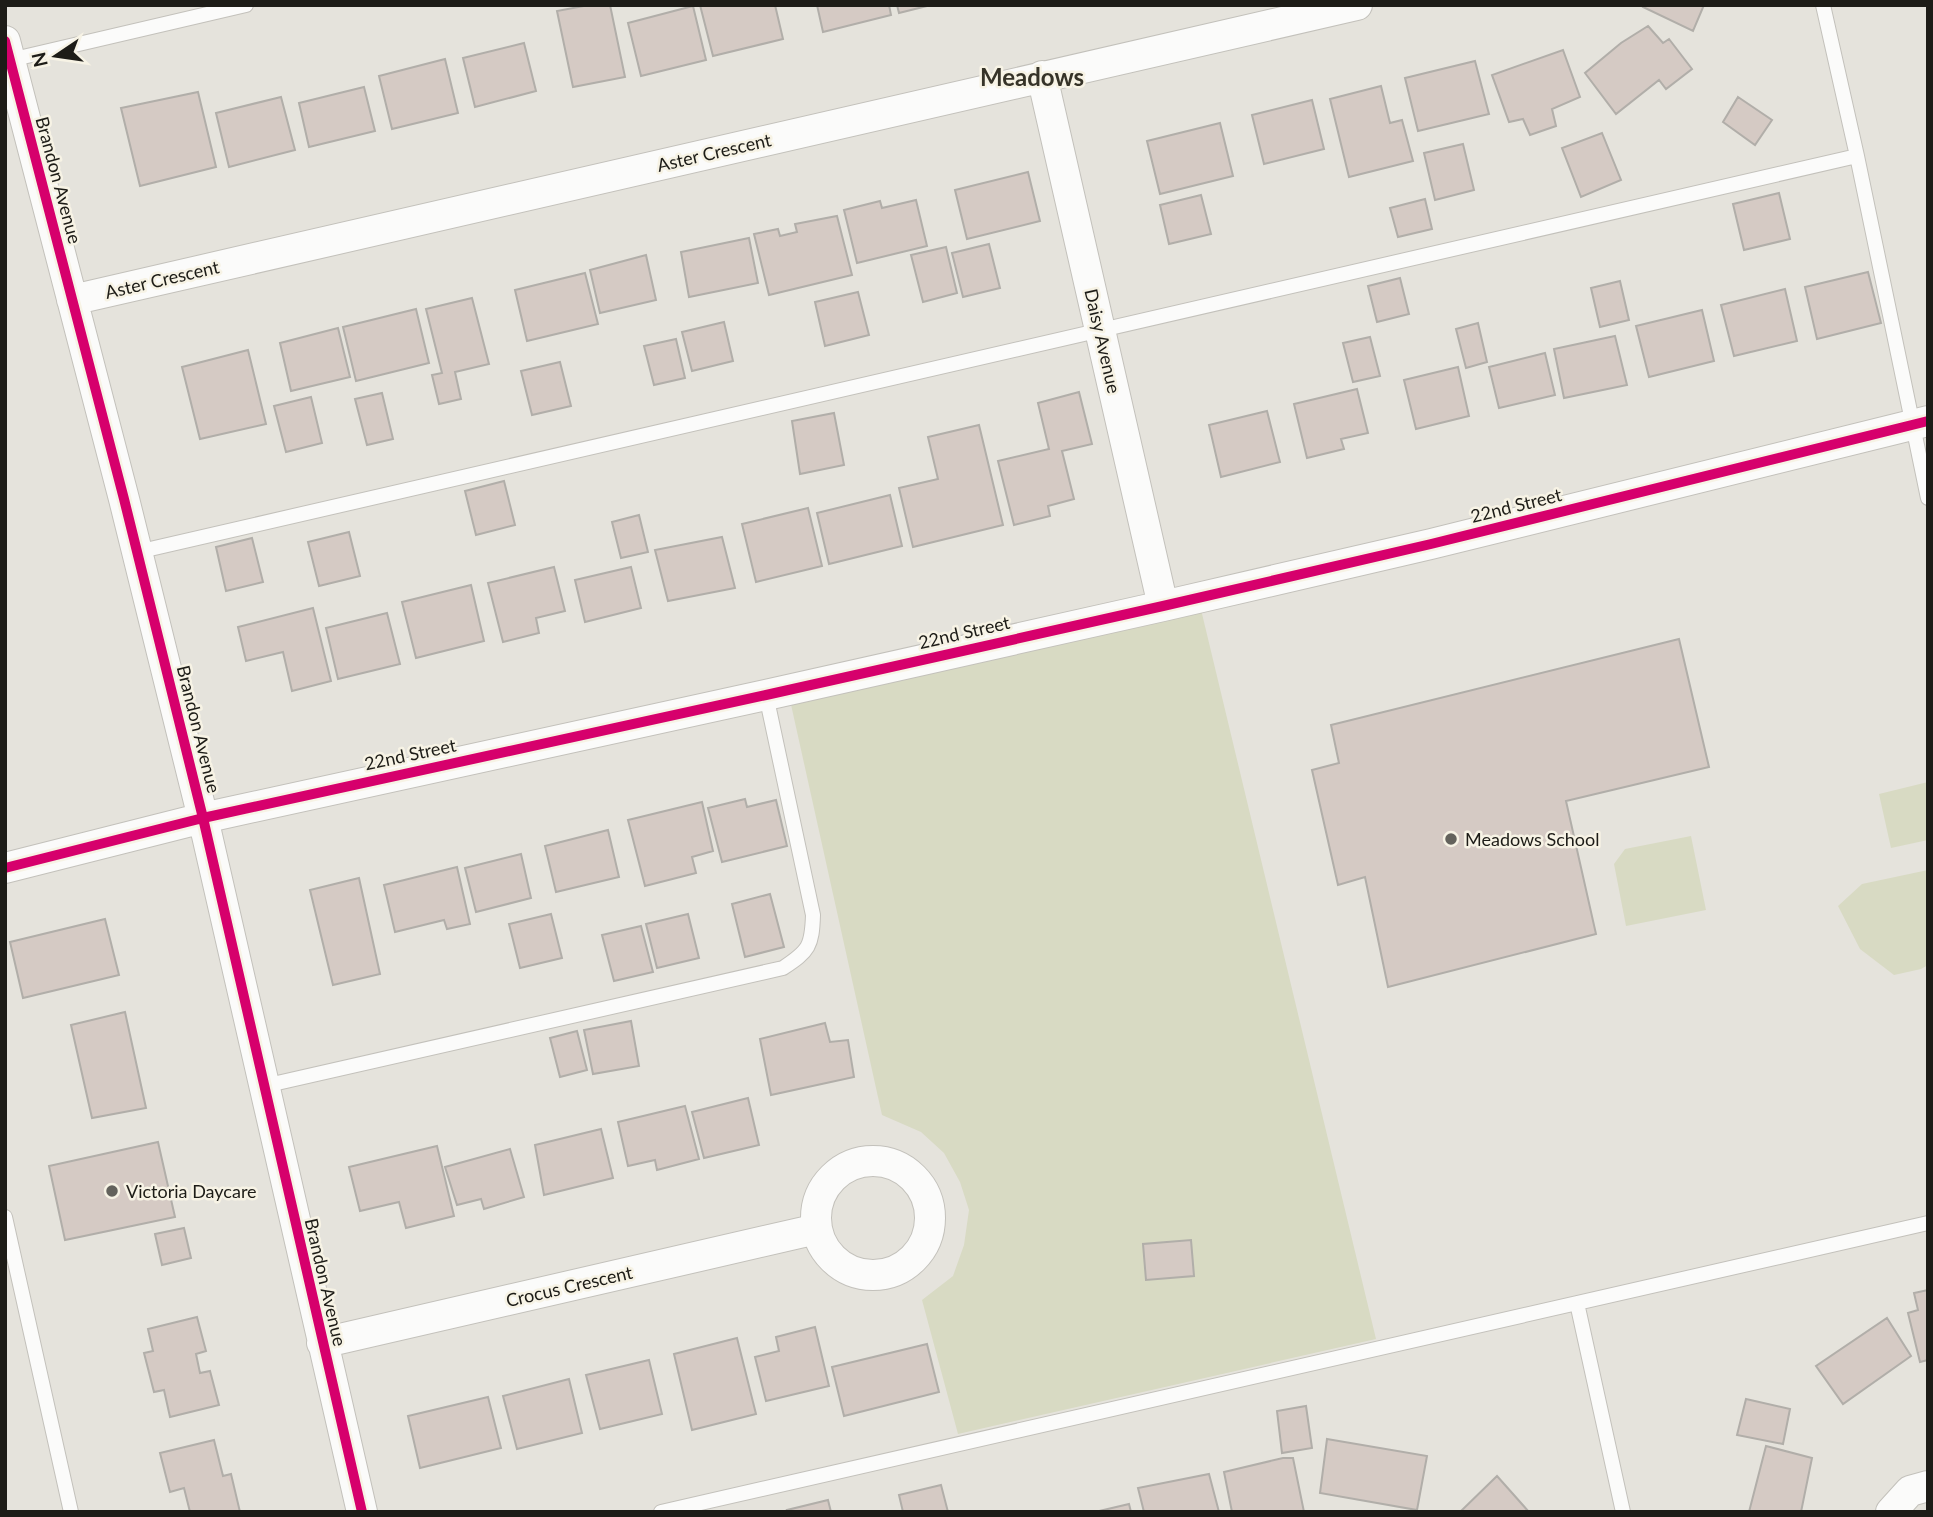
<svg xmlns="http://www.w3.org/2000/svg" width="1933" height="1517" font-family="Lato,sans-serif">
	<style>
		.green { fill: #d8dac3 }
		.building { fill: #d5cac4; stroke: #b1aea9; stroke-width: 2 }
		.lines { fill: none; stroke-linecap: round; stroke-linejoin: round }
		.service-casing { stroke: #c3c1bb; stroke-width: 16 }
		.minor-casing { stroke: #c3c1bb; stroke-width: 32 }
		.service { stroke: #fbfbfa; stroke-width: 14 }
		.minor { stroke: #fbfbfa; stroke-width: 30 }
		.cycleway-casing { stroke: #f7f3e5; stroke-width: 15 }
		.cycleway { stroke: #d6006c; stroke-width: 10 }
		.poi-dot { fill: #63625c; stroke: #f7f3e5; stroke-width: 2.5 }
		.labels { text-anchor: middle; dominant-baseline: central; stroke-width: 5; stroke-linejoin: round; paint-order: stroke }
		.street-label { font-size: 18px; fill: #1d1c17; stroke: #f7f3e5 }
		.poi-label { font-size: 18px; fill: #1d1c17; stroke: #f7f3e5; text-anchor: start }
		.district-label { font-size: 24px; font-weight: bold; fill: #363328; stroke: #f7f3e5 }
	</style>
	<rect width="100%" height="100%" fill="#e5e3dc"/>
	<path class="green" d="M1198,597L1376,1339L958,1434L922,1300L953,1276L964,1245L969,1210L960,1182L944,1153L921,1132L882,1115L788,691Z
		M1928,782V840L1891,848L1879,794Z
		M1691,836L1706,910L1626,926L1614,864L1625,849Z
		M1928,870V965L1921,969L1894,975L1860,949L1838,906L1862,884Z"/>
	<path class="building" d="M589,5H610L625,77L573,87L557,11Z
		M700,5H775L783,39L713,56Z
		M817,5H889L891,15L823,32Z
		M897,5H931L899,13Z
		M1644,5H1704L1693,31L1643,7Z
		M693,6L706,60L641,76L628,23Z
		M1648,26L1663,43L1669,39L1692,69L1666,89L1659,80L1616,114L1585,73L1621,43Z
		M524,43L536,91L475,107L463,58Z
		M1563,50L1580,97L1552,109L1556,126L1530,135L1523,119L1509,122L1492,75Z
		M445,59L458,113L392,129L379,76Z
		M1475,61L1489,114L1418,131L1405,78Z
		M1381,86L1390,123L1402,120L1413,161L1349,177L1330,99Z
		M364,87L375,131L309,147L299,103Z
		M198,92L216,167L140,186L121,108Z
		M281,97L295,150L229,167L216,113Z
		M1738,97L1772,120L1755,145L1723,122Z
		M1312,100L1324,149L1264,164L1252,115Z
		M1220,123L1233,176L1160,194L1147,141Z
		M1602,133L1621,180L1581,197L1562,148Z
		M1463,144L1474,190L1435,200L1424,153Z
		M1028,172L1040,221L967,239L955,190Z
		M1779,193L1790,239L1744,250L1733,204Z
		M1201,195L1211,234L1169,244L1160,205Z
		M1425,199L1432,229L1398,237L1390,208Z
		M916,200L927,246L857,263L844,210L880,201L882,208Z
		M837,216L852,275L769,295L754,234L778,229L780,236L797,232L795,224Z
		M749,238L758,283L689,297L681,252Z
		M989,244L1000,288L963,297L952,253Z
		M946,247L957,293L923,302L911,255Z
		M646,255L656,300L600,313L590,270Z
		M1868,272L1881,323L1817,339L1805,287Z
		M585,273L598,324L527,341L515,290Z
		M1400,278L1409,314L1377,322L1368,286Z
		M1620,281L1629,320L1600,327L1591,288Z
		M1785,289L1797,341L1734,356L1721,305Z
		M858,292L869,335L825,346L815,302Z
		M472,298L489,364L455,372L461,399L439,404L432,375L442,373L426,309Z
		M416,309L429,363L356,381L343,327Z
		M1702,310L1714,361L1649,377L1636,326Z
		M724,322L733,361L692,371L682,332Z
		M1478,323L1487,362L1466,368L1456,329Z
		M338,328L350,377L291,391L280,343Z
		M1615,336L1627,385L1564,398L1554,349Z
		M1370,337L1380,376L1353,382L1343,343Z
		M676,339L685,378L654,385L644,346Z
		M248,350L266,424L200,439L182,367Z
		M1545,353L1555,395L1499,408L1489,367Z
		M560,362L571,406L532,415L521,371Z
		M1458,367L1469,416L1416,429L1404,380Z
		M1357,389L1368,433L1341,439L1344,449L1307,458L1294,404Z
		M1079,392L1092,444L1062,451L1074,499L1048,506L1050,516L1014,525L998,461L1049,449L1038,403Z
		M382,393L393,439L367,445L355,399Z
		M311,397L322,443L286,452L274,406Z
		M1267,411L1280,462L1221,477L1209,425Z
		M834,413L844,465L800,474L792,421Z
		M979,425L1003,525L913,547L899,488L938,479L928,437Z
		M504,481L515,525L476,535L465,491Z
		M890,495L902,546L829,564L817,513Z
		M808,508L822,566L756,582L742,524Z
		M639,515L648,552L621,558L612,522Z
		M349,532L360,576L319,586L308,542Z
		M722,537L735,588L668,601L655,550Z
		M252,538L263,582L226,591L216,547Z
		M554,567L565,611L536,618L539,633L503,642L488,583Z
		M631,567L641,608L585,622L575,580Z
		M471,585L484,641L416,658L402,602Z
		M313,608L331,681L292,691L283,652L246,661L238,627Z
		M387,613L400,664L338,679L326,628Z
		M1679,639L1709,767L1566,801L1596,934L1388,987L1365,877L1338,885L1312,770L1339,763L1331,725Z
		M745,799L747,807L776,800L787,846L722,862L708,808Z
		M702,802L713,851L692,857L696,873L645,886L628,820Z
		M608,830L619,877L556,892L545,846Z
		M521,854L531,898L476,912L465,868Z
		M457,867L470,924L447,929L444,920L395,932L384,885Z
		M359,878L380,974L333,985L310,890Z
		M770,894L784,947L745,957L732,904Z
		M551,914L562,958L520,968L509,924Z
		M688,914L699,958L657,968L646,924Z
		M105,919L119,975L23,998L10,942Z
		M641,926L653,972L614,981L602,935Z
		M125,1012L146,1108L92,1118L71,1025Z
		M631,1021L639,1066L593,1074L584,1030Z
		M825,1023L830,1042L848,1040L854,1077L771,1095L760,1039Z
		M577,1031L587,1070L560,1077L550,1038Z
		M748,1098L759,1145L704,1158L692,1112Z
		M685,1106L699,1159L657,1170L655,1160L628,1166L618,1122Z
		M601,1129L613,1178L544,1195L535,1145Z
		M158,1142L175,1217L65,1240L49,1166Z
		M437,1146L454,1216L406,1228L399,1202L360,1211L349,1167Z
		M510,1149L524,1197L484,1209L481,1199L457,1205L445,1167Z
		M184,1228L191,1258L162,1265L155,1234Z
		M1191,1240L1194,1276L1146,1280L1143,1244Z
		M1928,1290V1360L1920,1362L1908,1313L1918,1310L1914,1293Z
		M197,1317L206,1351L196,1354L200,1373L210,1371L219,1405L170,1417L164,1390L154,1392L144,1353L153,1351L148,1329Z
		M1887,1318L1911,1356L1843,1404L1816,1366Z
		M815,1327L829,1386L766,1401L755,1357L779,1351L776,1337Z
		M737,1338L756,1414L692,1430L674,1354Z
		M927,1344L939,1392L844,1416L832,1367Z
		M649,1360L662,1414L600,1429L586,1375Z
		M569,1379L582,1433L517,1449L503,1396Z
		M488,1397L501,1448L420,1468L408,1416Z
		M1746,1399L1790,1409L1783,1444L1737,1435Z
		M1306,1406L1312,1448L1282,1453L1277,1411Z
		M1327,1439L1427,1456L1417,1510L1320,1493Z
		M214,1440L223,1476L231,1474L240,1512H190L184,1488L170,1492L160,1453Z
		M1766,1446L1812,1458L1801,1512H1749Z
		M1283,1458H1293L1304,1512H1232L1224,1472Z
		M1209,1474L1219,1512H1144L1138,1488Z
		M1497,1476L1529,1512H1460Z
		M941,1485L948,1512H903L899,1495Z
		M828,1500L831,1512H788L787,1510Z
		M1129,1504L1131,1512H1095Z"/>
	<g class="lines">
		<defs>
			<path id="service" d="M1823,5L1857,156L1928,498
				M10,60L246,5
				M137,552L1857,156
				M264,1086L783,968C809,951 812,946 813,915L766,695
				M5,1217L71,1512
				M1577,1303L1623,1512
				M661,1512L1928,1223"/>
			<path id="minor" d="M5,41L124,499L203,818L362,1512
				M1042,76L1163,606
				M72,300L1357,5
				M5,868L203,818L766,695L1163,606L1431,544L1928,421
				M816 1218a57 57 0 1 1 114 0a57 57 0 1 1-114 0Z
				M322,1343L817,1229
				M1891,1512L1910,1491L1928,1486"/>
		</defs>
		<use href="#service" class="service-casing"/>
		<use href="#minor" class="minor-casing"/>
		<use href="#service" class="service"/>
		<use href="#minor" class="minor"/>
		<defs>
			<path id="cycleway" d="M5,41L124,499L203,818L362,1512
				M5,868L203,818L766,695L1163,606L1431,544L1928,421"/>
		</defs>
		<use href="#cycleway" class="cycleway-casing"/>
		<use href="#cycleway" class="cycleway"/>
	</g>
	<g class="poi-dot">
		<circle cx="1451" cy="839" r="7"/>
		<circle cx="112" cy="1191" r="7"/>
	</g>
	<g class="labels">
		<g class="street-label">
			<text transform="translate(714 152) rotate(-13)">Aster Crescent</text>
			<text transform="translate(59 180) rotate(75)">Brandon Avenue</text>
			<text transform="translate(162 279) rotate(-13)">Aster Crescent</text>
			<text transform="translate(1103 341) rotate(77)">Daisy Avenue</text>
			<text transform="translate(1516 505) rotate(-14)">22nd Street</text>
			<text transform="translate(964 632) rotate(-13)">22nd Street</text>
			<text transform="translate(199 729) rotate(76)">Brandon Avenue</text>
			<text transform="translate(410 754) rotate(-12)">22nd Street</text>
			<text transform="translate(326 1282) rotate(77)">Brandon Avenue</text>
			<text transform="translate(569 1286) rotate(-13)">Crocus Crescent</text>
		</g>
		<g class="poi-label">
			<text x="1465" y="839">Meadows School</text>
			<text x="126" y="1191">Victoria Daycare</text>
		</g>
		<g class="district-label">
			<text x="1032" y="76">Meadows</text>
		</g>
	</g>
	<rect width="1933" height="1517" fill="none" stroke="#1d1c17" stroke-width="14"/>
	<g transform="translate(56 56) rotate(257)" stroke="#f7f3e5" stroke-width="5" paint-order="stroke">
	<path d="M0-5L12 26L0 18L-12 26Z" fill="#1d1c17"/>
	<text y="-10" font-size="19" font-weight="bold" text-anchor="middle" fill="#1d1c17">N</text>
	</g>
</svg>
